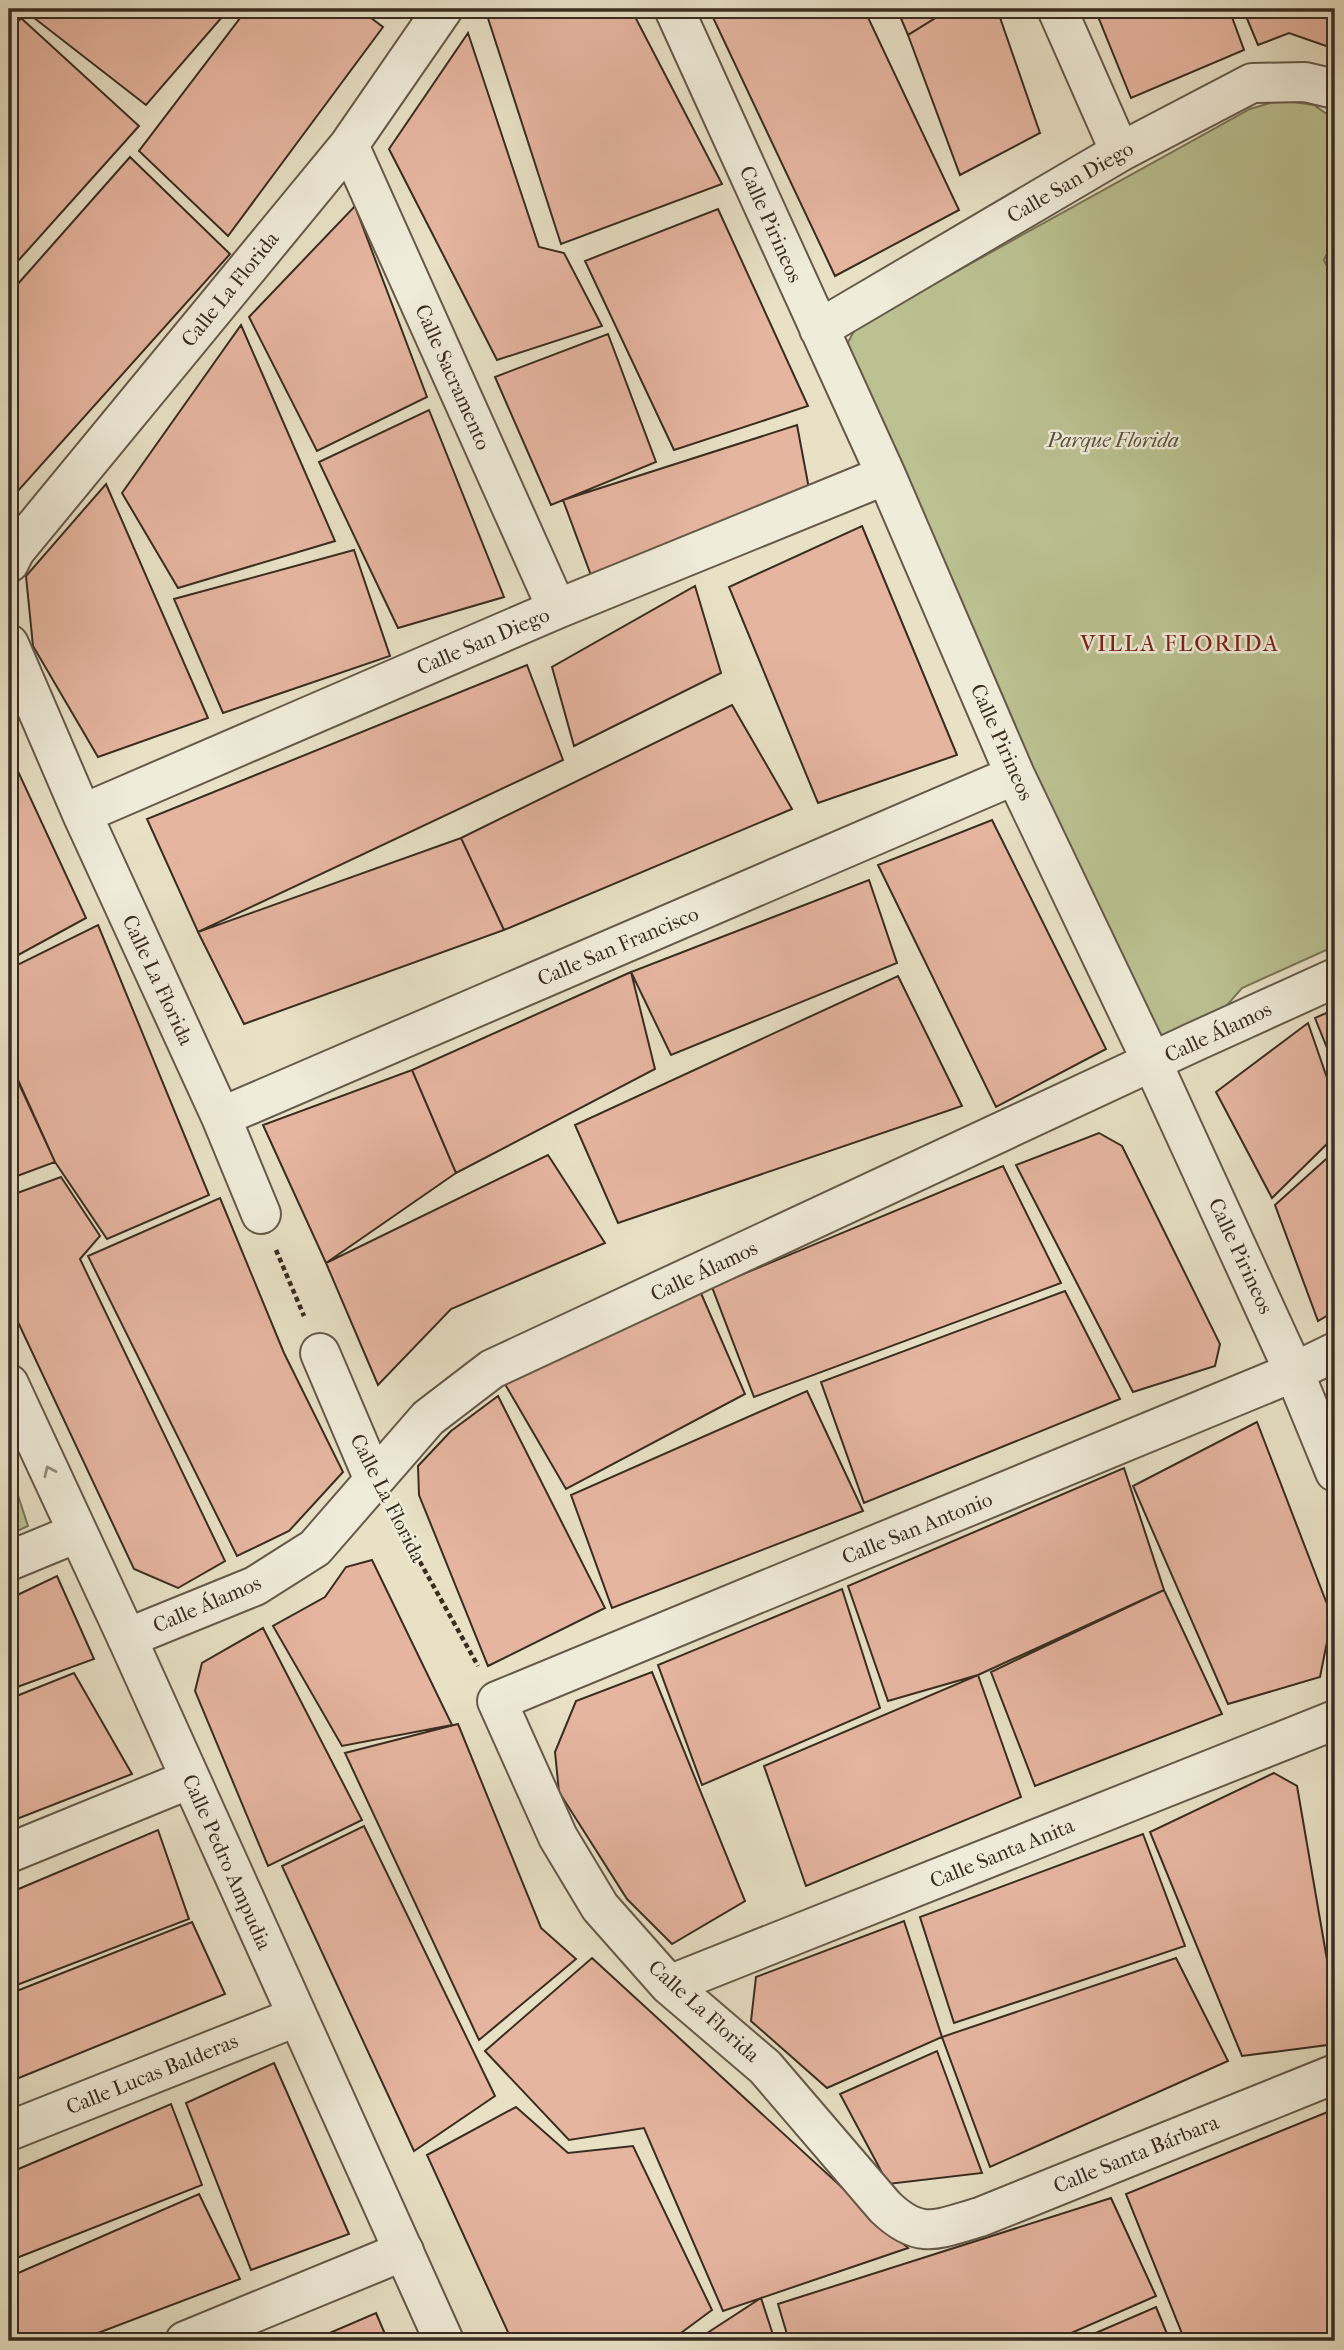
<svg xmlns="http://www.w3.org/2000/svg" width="1344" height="2350" font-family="'IM FELL French Canon',serif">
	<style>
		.green { fill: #bbc191; stroke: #7a7659; stroke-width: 2 }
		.building { fill: #e6b5a0; stroke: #3a2c21; stroke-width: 2 }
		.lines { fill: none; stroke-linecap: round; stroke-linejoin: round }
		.minor-casing { stroke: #66594a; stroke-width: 42 }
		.tertiary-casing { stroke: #66594a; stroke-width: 42 }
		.path { stroke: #3a2c21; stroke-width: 4.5; stroke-dasharray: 5 3.5; stroke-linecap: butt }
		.minor { stroke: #f0ecda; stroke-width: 38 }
		.tertiary { stroke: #f0ecda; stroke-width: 38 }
		.oneway { stroke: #958c7e }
		.labels { text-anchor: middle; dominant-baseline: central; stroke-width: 5; stroke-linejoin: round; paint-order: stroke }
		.street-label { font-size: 21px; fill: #3a2c21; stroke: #f0ecda }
		.park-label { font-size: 21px; font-style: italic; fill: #5a513d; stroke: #f0ecda }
		.neighbourhood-label { font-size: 23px; letter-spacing: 2px; fill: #7a1f14; stroke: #f0ecda }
	</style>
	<rect width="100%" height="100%" fill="#e8e1c6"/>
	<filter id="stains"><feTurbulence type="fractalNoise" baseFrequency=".00286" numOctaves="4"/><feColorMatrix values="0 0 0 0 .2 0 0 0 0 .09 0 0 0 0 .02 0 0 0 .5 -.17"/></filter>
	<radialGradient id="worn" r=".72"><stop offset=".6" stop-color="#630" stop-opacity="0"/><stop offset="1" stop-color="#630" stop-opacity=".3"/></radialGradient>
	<path class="green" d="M1280,100L1314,105L1335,120V236L1324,260L1335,284V946L1242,988L1215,1019L1165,1042L1138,1032L843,352L856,327L1250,109Z
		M9,1468L28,1526L9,1535Z"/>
	<path class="building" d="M34,9H229L146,105L29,14Z
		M247,9H359L383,27L228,236L139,151Z
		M485,9H631L722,184L561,244Z
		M709,9H864L959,210L835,276Z
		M897,9H950L908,35Z
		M950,9H997L1040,133L960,175L908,35Z
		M1095,9H1229L1244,50L1131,98Z
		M1243,9H1335V49L1289,33L1258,45Z
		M21,18L139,126L9,271V32Z
		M468,33L539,247L564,253L602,326L497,360L389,149Z
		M130,157L230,254L9,501V294Z
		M355,206L427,397L317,451L249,317Z
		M718,209L808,406L674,450L585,261Z
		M241,325L335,541L178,588L122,493Z
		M608,334L656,462L551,505L495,377Z
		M429,410L504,597L398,628L319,462Z
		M797,425L810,494L592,578L563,500Z
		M106,484L208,718L98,757L33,646L26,576Z
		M862,526L957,755L818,803L729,587Z
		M354,550L390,656L223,713L174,599Z
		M695,586L721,673L574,746L552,667Z
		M527,665L563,760L198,932L147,819Z
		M732,705L792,809L504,930L461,838Z
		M9,752L86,918L9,960Z
		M992,820L1106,1049L996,1107L878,865Z
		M461,838L504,930L244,1024L198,932Z
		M869,880L897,963L671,1055L631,972Z
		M98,925L209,1195L107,1239L55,1162L9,1060V969Z
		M631,972L655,1069L456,1173L412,1070Z
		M898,976L962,1106L618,1223L575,1125Z
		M1335,1009V1068L1315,1018Z
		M1308,1023L1335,1101V1136L1272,1198L1216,1092Z
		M9,1062L55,1162L9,1179Z
		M412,1070L456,1173L326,1263L263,1125Z
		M1099,1133L1122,1146L1220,1344L1215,1366L1133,1392L1016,1165Z
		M1335,1151V1311L1318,1321L1275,1205Z
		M548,1155L605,1243L451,1309L378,1385L326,1263Z
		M1003,1166L1061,1283L754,1397L712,1287Z
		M61,1177L100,1236L80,1259L225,1561L178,1588L134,1569L9,1303V1196Z
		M220,1198L284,1353L343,1472L289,1531L237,1556L88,1256Z
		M700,1291L745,1394L566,1489L502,1379Z
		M1065,1291L1120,1399L864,1503L821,1382Z
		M807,1391L863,1511L612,1608L571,1495Z
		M498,1396L605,1608L488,1666L419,1495L418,1466L451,1431Z
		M1257,1422L1332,1617L1320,1677L1228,1704L1133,1486Z
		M1124,1468L1164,1590L978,1675L888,1701L848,1586Z
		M372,1560L452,1725L342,1746L273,1626L325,1597L346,1567Z
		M57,1576L94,1659L9,1690V1599Z
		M842,1589L880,1708L702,1785L658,1665Z
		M1164,1590L1222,1714L1035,1786L991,1672Z
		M263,1628L362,1820L268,1866L195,1691L202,1663Z
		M652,1672L745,1901L672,1944L627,1899L559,1792L555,1752L576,1701Z
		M74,1673L132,1774L9,1822V1699Z
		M978,1675L1021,1797L806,1886L764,1766Z
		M458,1724L541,1928L576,1959L479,2040L345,1753Z
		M1274,1773L1297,1786L1335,2006V2044L1242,2056L1150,1832Z
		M364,1826L495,2096L414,2151L282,1866Z
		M158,1830L189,1919L9,1988V1893Z
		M1143,1834L1185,1946L954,2023L920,1917Z
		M904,1921L942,2037L827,2088L751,2021L756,1977Z
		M192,1922L225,1994L9,2082V1994Z
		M592,1958L908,2248L723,2311L644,2128L569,2140L485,2051Z
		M1176,1958L1228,2061L990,2167L942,2037Z
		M937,2051L982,2173L888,2184L840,2094Z
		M274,2063L349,2234L251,2270L186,2103Z
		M171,2104L202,2185L9,2261V2173Z
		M516,2107L568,2153L633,2146L712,2310L670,2341H512L427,2155Z
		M1335,2109V2341H1185L1126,2194Z
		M199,2194L240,2279L77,2341H13L9,2329V2277Z
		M1111,2198L1156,2296L1053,2341H789L778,2304Z
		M761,2298L775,2341H695Z
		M1156,2307L1170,2341H1077Z
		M376,2313L388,2341H311Z"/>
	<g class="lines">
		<defs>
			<path id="minor" d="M674,9L886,475L1015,775L1152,1062L1294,1372L1335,1472
				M1057,9L1120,152
				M349,145L557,609
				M819,329L1120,152L1252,83L1305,82L1335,89
				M9,563L15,551L349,145L443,9
				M9,644L82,814L221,1117L261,1214
				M82,814L557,609L886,475
				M221,1117L1015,775
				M1335,1352L1294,1372L497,1701L558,1837L600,1907L669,1985L765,2067L885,2207C920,2241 938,2229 980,2217L1335,2074
				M320,1353L374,1480
				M127,1638L255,1586L315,1548L428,1418L492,1369L1194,1042L1335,978
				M9,1853L190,1779
				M669,1985L1335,1720
				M9,2131L296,2017
				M185,2341L404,2251"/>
			<path id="tertiary" d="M9,1384L127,1638L444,2341
				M9,1561L77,1533"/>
		</defs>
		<use href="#minor" class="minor-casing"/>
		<use href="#tertiary" class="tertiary-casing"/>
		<path class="path" d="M276,1250L304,1316
			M395,1517L478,1666"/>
		<use href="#minor" class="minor"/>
		<use href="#tertiary" class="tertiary"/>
	</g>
	<defs><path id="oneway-chevron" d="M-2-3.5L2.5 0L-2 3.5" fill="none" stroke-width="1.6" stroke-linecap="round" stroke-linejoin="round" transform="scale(1.75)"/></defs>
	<use class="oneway" href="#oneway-chevron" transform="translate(49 1471) rotate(-115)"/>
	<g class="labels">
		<g class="street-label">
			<text transform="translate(1070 182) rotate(-30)">Calle San Diego</text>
			<text transform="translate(771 224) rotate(66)">Calle Pirineos</text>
			<text transform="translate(230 289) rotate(-51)">Calle La Florida</text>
			<text transform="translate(453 377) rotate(66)">Calle Sacramento</text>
			<text transform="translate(483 641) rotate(-23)">Calle San Diego</text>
			<text transform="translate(1002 742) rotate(66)">Calle Pirineos</text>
			<text transform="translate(618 946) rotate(-23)">Calle San Francisco</text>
			<text transform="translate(158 980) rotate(65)">Calle La Florida</text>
			<text transform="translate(1218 1032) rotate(-25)">Calle Álamos</text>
			<text transform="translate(1241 1256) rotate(65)">Calle Pirineos</text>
			<text transform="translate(704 1271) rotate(-25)">Calle Álamos</text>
			<text transform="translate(388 1498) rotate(63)">Calle La Florida</text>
			<text transform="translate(917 1528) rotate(-22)">Calle San Antonio</text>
			<text transform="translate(207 1604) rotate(-23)">Calle Álamos</text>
			<text transform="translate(1002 1853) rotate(-22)">Calle Santa Anita</text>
			<text transform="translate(227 1862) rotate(66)">Calle Pedro Ampudia</text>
			<text transform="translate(704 2011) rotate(42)">Calle La Florida</text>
			<text transform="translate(152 2074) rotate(-22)">Calle Lucas Balderas</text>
			<text transform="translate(1136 2154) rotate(-22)">Calle Santa Bárbara</text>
		</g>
		<g class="park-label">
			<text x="1113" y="440">Parque Florida</text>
		</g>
		<g class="neighbourhood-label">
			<text x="1180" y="643">VILLA FLORIDA</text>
		</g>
	</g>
	<rect width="1344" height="2350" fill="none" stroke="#e8e1c6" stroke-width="35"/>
	<rect x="10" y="10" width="1323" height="2329" fill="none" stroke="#3a2c21" stroke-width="3.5"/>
	<rect x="18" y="18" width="1309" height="2315" fill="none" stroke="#3a2c21" stroke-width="2"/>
	<rect width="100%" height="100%" filter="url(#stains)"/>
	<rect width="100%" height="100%" fill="url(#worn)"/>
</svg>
